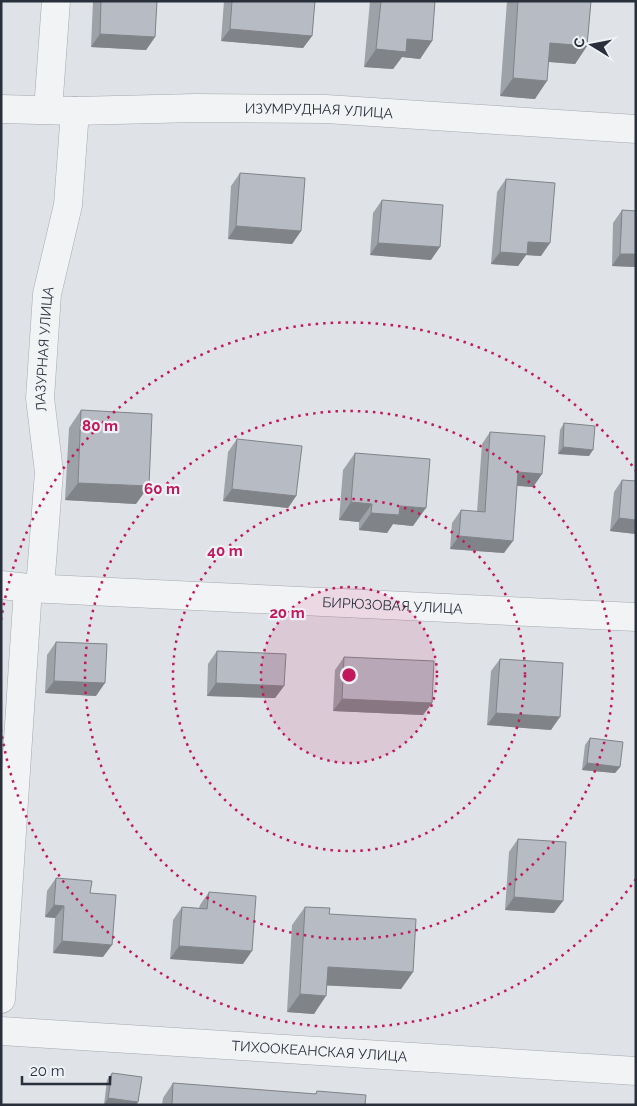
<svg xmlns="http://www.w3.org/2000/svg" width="637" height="1106" font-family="Raleway,sans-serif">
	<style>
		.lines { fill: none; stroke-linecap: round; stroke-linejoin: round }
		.minor-casing { stroke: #a5a9b0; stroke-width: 29 }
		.minor { stroke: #f1f3f5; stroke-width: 28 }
		.wall { fill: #9da1a8 }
		.shaded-wall { fill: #808388 }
		.building { fill: #b7bbc3; stroke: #808388 }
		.ring { fill: none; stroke: #c2185b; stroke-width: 2.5; stroke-dasharray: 2.5 5 }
		.labels { text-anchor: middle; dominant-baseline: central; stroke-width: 4.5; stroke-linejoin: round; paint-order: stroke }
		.street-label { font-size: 14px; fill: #29303c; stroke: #eef1f5 }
		.centre { fill: #c2185b; stroke: #eef1f5; stroke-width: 2.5 }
		.ring-label { font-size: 15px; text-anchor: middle; font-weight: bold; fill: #c2185b; stroke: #eef1f5; stroke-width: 4.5; stroke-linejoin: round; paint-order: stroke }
	</style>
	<rect width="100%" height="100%" fill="#dfe2e7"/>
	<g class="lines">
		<defs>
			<g id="minor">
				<path id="s1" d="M1,109L75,111L196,108L326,109L636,129"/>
				<path d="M48,110L56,1"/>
				<path id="s2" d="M1,585L28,588L636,617"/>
				<path id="s3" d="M40,588L49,472L40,398L47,294L68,205L75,111"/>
				<path d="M1,999L28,588"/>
				<path id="s4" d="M1,1031L636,1071"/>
			</g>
		</defs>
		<use href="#minor" class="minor-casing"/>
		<use href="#minor" class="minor"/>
	</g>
	<path class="wall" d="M93,1H157L155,37L146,50L91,47Z
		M224,1H315L312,36L303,48L221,41Z
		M370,1H435L432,41L420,59L402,57L393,69L364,67Z
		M507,1H591L587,46L575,64L549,62L535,99L500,96Z
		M240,173L301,231L292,244L228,239L231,186Z
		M506,179L541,256L526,255L518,266L491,264L497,192Z
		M382,200L431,260L370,255L373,213Z
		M622,210L636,211V267L612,266L613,223Z
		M81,410L136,504L65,500L69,428Z
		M564,423L589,456L558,454L560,430Z
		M490,432L542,474L533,487L517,486L504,553L450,549L452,523L461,510L477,512L482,444Z
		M237,439L296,496L288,508L223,501L228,452Z
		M355,453L413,526L393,524L387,533L359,530V522L339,520L343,470Z
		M622,480L636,534L610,531L614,492Z
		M56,642L96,696L45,693L47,655Z
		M217,651L284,686L275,698L207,696L208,664Z
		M344,657L432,703L423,715L333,711L335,670Z
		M500,659L551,730L487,725L491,671Z
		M590,738L620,767L615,773L582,770L585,745Z
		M518,839L554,913L505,910L509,852Z
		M56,878L90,893L103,957L53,953L55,918L45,917L47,891Z
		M209,892L243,964L170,959L173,920L182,907L199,908L200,905Z
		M305,907L329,914L413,972L401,989L327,985L314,1014L287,1012L292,925Z
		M112,1073L136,1105H104L107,1080Z
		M173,1083L315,1094L317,1091L365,1105H162L163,1098Z"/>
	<path class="shaded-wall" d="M230,29L312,36L303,48L221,41Z
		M100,34L155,37L146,50L91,47Z
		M407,39L432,41L420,59L402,57L393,69L364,67L376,49Z
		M550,43L587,46L575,64L538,61Z
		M513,78L547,81L535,99L500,96Z
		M236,226L301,231L292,244L228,239Z
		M528,242L550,243L541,256L526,255L518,266L491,264L500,252Z
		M378,243L440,247L431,260L370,255Z
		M620,254H636V267L612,266Z
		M563,447L593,450L589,456L558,454Z
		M518,472L542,474L533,487L509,485Z
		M78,483L149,486L136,504L65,500Z
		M232,489L296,496L288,508L223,501Z
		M351,502L372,504L359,522L339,520Z
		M400,506L426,508L413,526L393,524L387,533L359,530L371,513Z
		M619,518L636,520V534L610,531Z
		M459,536L513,541L504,553L450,549Z
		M54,681L105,683L96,696L45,693Z
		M216,683L284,686L275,698L207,696Z
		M342,699L432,703L423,715L333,711Z
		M496,713L560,717L551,730L487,725Z
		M587,763L620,767L615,773L582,770Z
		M514,897L563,901L554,913L505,910Z
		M54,905L64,906L55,918L45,917Z
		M62,941L112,945L103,957L53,953Z
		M179,946L252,951L243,964L170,959Z
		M328,967L413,972L401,989L316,985Z
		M300,994L326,996L314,1014L287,1012Z
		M108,1098L138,1102L136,1105H104Z"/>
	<path class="building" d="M101,1H157L155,37L100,34Z
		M232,1H315L312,36L230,29Z
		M381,1H435L432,41L407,39L406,52L376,49Z
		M518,1H591L587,46L550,43L547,81L513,78Z
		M240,173L305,178L301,231L236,226Z
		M506,179L555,183L550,243L528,242L527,254L500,252Z
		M382,200L443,205L440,247L378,243Z
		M622,210L636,211V254H620Z
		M81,410L152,414L149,486L78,483Z
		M564,423L595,426L593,450L563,447Z
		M490,432L545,436L542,474L518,472L513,541L459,536L461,510L485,512Z
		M237,439L302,446L296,496L232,489Z
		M355,453L430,459L426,508L400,506L399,515L371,513L372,504L351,502Z
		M622,480L636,481V520L619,518Z
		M56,642L107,644L105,683L54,681Z
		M217,651L286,654L284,686L216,683Z
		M344,657L434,661L432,703L342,699Z
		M500,659L563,663L560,717L496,713Z
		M590,738L623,742L620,767L587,763Z
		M518,839L566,842L563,901L514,897Z
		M56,878L92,881L90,893L116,895L112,945L62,941L64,906L54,905Z
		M209,892L256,896L252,951L179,946L182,907L207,909Z
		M305,907L330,908L329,914L416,919L413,972L328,967L326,996L300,994Z
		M112,1073L142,1077L138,1102L108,1098Z
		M173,1083L316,1094L317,1091L366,1095L365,1105H172Z"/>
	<circle cx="349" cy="675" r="88" fill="#c2185b" fill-opacity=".12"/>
	<g class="ring">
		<circle cx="349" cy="675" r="88"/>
		<circle cx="349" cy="675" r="176"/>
		<circle cx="349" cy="675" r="264"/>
		<path d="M636 879A352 352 0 0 1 1 730M1 620A352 352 0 0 1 636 471"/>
	</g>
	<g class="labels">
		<g class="street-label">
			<text stroke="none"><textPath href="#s1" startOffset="318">ИЗУМРУДНАЯ УЛИЦА</textPath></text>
			<text stroke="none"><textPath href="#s3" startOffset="240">ЛАЗУРНАЯ УЛИЦА</textPath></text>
			<text stroke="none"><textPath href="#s2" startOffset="392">БИРЮЗОВАЯ УЛИЦА</textPath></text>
			<text stroke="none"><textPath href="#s4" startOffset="319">ТИХООКЕАНСКАЯ УЛИЦА</textPath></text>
		</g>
	</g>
	<circle cx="349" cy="675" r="8" class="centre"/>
	<g class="ring-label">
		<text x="100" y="431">80 m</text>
		<text x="162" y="494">60 m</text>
		<text x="225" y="556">40 m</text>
		<text x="287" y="618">20 m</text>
	</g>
	<rect width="637" height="1106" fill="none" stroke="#29303c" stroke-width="5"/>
	<g transform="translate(592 45) rotate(280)" stroke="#eef1f5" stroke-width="4" paint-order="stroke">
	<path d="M0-4L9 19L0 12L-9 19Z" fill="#29303c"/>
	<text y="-8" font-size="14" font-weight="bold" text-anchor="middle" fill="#29303c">С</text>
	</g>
	<path d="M22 1076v8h88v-8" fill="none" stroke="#29303c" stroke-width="2.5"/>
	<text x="30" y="1076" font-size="15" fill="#29303c" stroke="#eef1f5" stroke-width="4" paint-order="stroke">20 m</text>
</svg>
